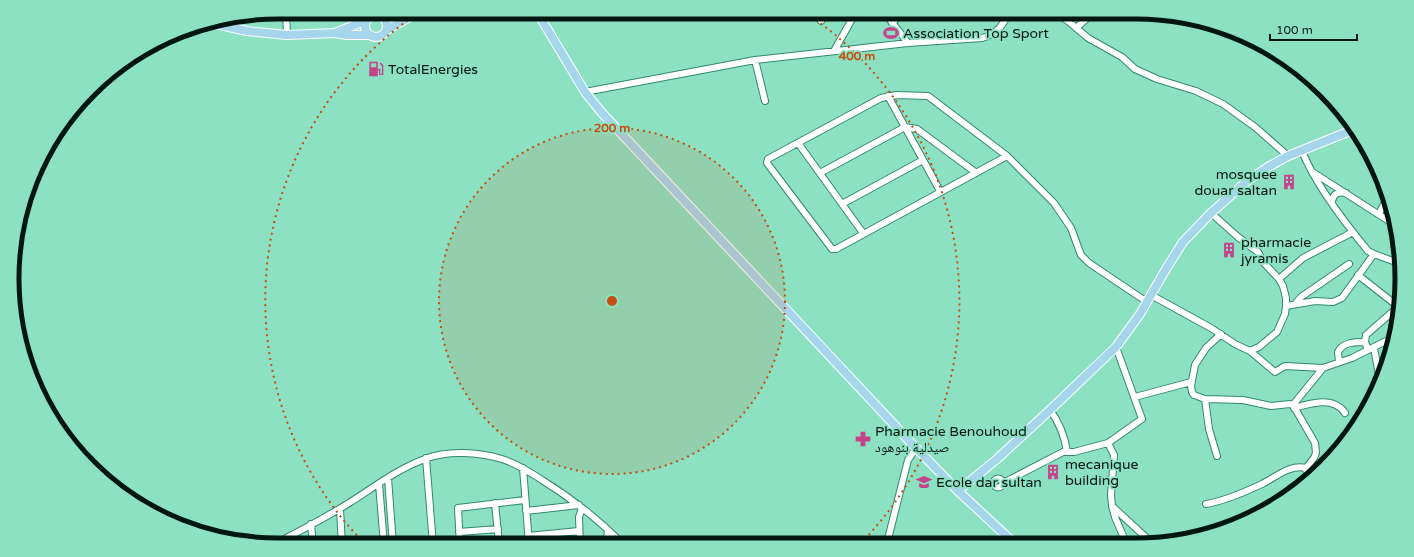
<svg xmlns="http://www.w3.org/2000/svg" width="1414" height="557" font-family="'Varela Round','Noto Naskh Arabic',sans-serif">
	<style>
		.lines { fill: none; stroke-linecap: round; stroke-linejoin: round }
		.minor-casing { stroke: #31896e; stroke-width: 8 }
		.major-casing { stroke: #fff; stroke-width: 10 }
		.minor { stroke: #fff; stroke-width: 6 }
		.major { stroke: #a6d6ec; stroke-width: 8 }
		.ring { fill: none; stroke: #c54f0c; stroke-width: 2; stroke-dasharray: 2 4 }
		.labels { text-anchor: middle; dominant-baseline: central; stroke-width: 3.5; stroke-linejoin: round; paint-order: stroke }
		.poi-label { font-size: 14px; fill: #00170f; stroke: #8ce1c3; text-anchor: start }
		.rim { fill: none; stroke: #00170f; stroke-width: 5 }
		.centre { fill: #c54f0c; stroke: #8ce1c3; stroke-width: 2 }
		.ring-label { font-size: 12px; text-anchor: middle; font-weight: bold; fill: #c54f0c; stroke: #8ce1c3; stroke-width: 3.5; stroke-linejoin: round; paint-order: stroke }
	</style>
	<rect width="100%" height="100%" fill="#8ce1c3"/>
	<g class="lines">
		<defs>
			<path id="minor" d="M286,12L287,35
				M373,12L374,15
				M884,12L908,43
				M1054,12L1068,21L1088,38L1122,57L1135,69L1157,79L1196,91L1223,104L1255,127L1288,156
				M821,21L827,12
				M1068,21L1079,12
				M892,23L903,12
				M1076,28L1094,12
				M834,51L856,12
				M755,60L765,101
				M585,92L755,60L908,43L982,38C996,34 1003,26 1009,12
				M888,96L940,191
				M798,143L863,233
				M1302,151C1315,184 1345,223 1368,251L1374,254L1401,264
				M1007,156L836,249H832L767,163L768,159L881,98L896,95L928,96L1007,156L1054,203L1071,228L1081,255L1089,263L1147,302
				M820,173L905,127L917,129L975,172
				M1314,173L1395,225
				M1332,202C1333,194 1338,191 1346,193
				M842,204L923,160
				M1211,213L1238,237L1258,252L1264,263L1279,279L1283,286L1286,298V306L1285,314L1277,332L1259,347L1250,351
				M1379,214L1388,196
				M1358,275L1400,308
				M1279,279L1303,258L1353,232
				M1151,295L1211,328L1235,344L1250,351L1275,372L1285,366L1323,368L1352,358L1394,337
				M1295,304L1301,297L1349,264
				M1286,306L1315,301L1333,302L1342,298L1374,254
				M1221,334L1206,348L1195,365L1191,386L1192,392L1194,395L1205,399L1243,400L1271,406L1290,404L1293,405L1315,443L1316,453L1314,458L1306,468L1308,481
				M1374,348L1380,380
				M1368,350L1365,342L1366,335L1398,307
				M1339,362L1338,352C1343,342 1355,342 1365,342
				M1135,397L1191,382
				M1205,399L1209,429L1217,456
				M1293,405L1323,368
				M1294,408C1311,403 1334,396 1345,413
				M1050,410C1059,422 1065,438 1067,452
				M1108,443L1114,455L1111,495L1112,506L1115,517L1126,543
				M426,458L433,545
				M523,468L529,544
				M388,478L393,545
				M993.5 483a4.5 4.5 0 1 1 9 0a4.5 4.5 0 1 1-9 0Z
				M1003,482L1007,481L1063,452H1074L1108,443L1142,419L1116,347
				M379,484L384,545
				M495,503L499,544
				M1206,504C1225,501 1245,492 1262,484C1276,477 1290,464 1306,468
				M1113,507L1152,543
				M340,509L342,545
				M526,511L579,505
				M311,524L313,545
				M459,532L498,529
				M554,534L555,544
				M528,536L579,531
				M886,543L889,535L908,460L916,448
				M275,544C300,531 325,518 349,503C373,488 397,469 425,459C447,450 479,452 502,459C517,464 530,472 542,480C571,498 599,520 623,544
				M580,544L579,517L582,508
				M606,544L608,531
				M460,545L458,508L525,500"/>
			<path id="major" d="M537,12L585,92L602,113L916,448L958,491L1014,543
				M365 26a11 11 0 1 1 22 0a11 11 0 1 1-22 0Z
				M382,16L415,13
				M211,23L247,31L287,35L335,33L347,35H370
				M387,30L408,18L416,12
				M335,33L367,20
				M958,491L997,459L1050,410L1116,347L1140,314L1166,269L1183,242L1211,213L1247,181L1268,167L1288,156L1355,129"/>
		</defs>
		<use href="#minor" class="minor-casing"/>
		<use href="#major" class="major-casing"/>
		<use href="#minor" class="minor"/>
		<use href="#major" class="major"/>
	</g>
	<circle cx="612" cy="301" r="173" fill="#c54f0c" fill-opacity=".12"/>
	<g class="ring">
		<circle cx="612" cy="301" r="173"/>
		<path d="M365 544A347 347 0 0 1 418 13M806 13A347 347 0 0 1 862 542"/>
	</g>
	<defs>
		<symbol id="stadium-bare" viewBox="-9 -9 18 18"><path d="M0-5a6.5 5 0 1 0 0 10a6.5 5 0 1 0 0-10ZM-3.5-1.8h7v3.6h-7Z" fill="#c4438b" stroke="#8ce1c3" stroke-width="2.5" paint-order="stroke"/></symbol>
		<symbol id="fuel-bare" viewBox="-9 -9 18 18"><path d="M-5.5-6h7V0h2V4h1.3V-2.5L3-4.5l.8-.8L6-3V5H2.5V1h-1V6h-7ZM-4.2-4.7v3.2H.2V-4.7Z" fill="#c4438b" stroke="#8ce1c3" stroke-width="2.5" paint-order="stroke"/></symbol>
		<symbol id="building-bare" viewBox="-9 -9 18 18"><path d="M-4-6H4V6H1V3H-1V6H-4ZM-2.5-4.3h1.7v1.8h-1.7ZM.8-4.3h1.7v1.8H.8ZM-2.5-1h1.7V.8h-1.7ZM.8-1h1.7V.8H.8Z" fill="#c4438b" stroke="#8ce1c3" stroke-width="2.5" paint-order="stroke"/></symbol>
		<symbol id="pharmacy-bare" viewBox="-9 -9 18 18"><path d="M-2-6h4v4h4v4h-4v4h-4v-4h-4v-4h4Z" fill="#c4438b" stroke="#8ce1c3" stroke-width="2.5" paint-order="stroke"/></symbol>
		<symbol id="school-bare" viewBox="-9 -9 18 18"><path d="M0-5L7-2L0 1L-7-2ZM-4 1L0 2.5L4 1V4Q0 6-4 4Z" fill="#c4438b" stroke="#8ce1c3" stroke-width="2.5" paint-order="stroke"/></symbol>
	</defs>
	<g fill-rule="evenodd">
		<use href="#stadium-bare" x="880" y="22" width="22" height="22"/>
		<use href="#fuel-bare" x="365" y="58" width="22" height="22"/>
		<use href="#building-bare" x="1278" y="171" width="22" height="22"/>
		<use href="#building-bare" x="1218" y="239" width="22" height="22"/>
		<use href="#pharmacy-bare" x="852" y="428" width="22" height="22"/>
		<use href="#building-bare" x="1042" y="461" width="22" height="22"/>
		<use href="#school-bare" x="913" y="471" width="22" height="22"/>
	</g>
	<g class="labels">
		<g class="poi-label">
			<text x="903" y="33">Association Top Sport</text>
			<text x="388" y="69">TotalEnergies</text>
			<text x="1277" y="174" text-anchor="end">mosquee<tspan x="1277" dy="16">douar saltan</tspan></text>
			<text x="1241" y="242">pharmacie<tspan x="1241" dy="16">jyramis</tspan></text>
			<text x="875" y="431">Pharmacie Benouhoud<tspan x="875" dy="16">صيدلية بنوهود</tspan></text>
			<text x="1065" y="464">mecanique<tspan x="1065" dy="16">building</tspan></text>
			<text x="936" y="482">Ecole dar sultan</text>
		</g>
	</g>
	<path d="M0 0H1414V557H0ZM278 19H1136A259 259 0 0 1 1395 278V279A259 259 0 0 1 1136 538H278A259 259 0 0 1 19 279V278A259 259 0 0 1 278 19Z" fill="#8ce1c3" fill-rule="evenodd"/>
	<path class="rim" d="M278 19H1136A259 259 0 0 1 1395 278V279A259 259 0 0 1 1136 538H278A259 259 0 0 1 19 279V278A259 259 0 0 1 278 19Z"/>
	<circle cx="612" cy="301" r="6" class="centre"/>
	<g class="ring-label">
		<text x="857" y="60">400 m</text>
		<text x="612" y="132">200 m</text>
	</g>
	<path d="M1270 34v6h87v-6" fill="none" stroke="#00170f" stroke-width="2"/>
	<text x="1276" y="34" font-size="12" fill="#00170f" stroke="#8ce1c3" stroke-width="3" paint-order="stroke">100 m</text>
</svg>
